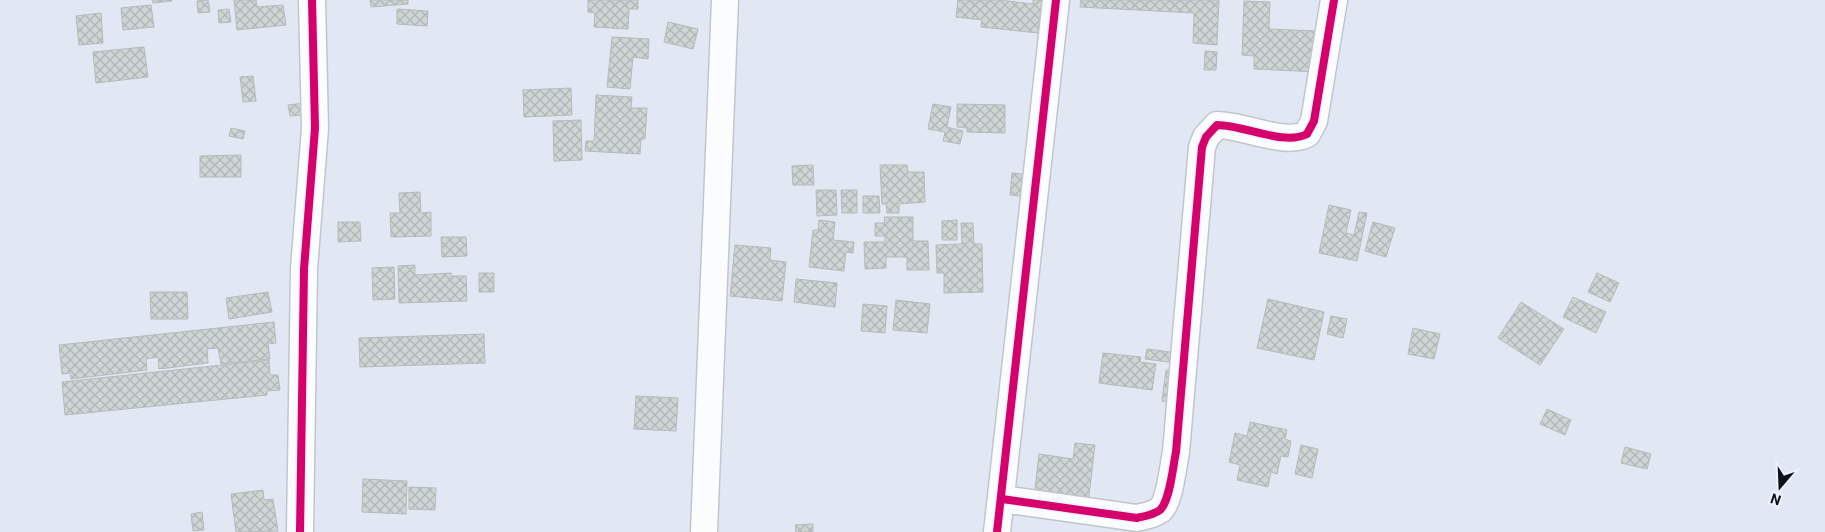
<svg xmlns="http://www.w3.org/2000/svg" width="1825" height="532" font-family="Roboto,sans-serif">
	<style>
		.building { fill: url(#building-cross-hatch); stroke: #b5baba }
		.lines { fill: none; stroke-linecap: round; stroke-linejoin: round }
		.street-casing { stroke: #c1c6ce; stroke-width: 29 }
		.street { stroke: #fbfcfd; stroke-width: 26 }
		.cycleway-casing { stroke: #ecf2ff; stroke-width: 11 }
		.cycleway { stroke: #d6006c; stroke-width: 8 }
	</style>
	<defs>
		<pattern id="building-cross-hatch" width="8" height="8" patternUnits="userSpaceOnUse" patternTransform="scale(1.25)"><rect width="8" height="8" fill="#cfd4d4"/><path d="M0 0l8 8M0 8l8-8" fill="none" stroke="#b1b5b5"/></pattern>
	</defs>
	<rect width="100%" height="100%" fill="#e2e8f3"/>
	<path class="building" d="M152,0H172V1L153,3Z
		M208,0L210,12L198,13L197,1Z
		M234,0H256L257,7L283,5L286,25L237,30Z
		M370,0H408V4L371,7Z
		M588,0H638V9H629L628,29L594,27L595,13L588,12Z
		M958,0H1000L1033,4V0H1050L1049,16L1040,15L1038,33L981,27L982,20L956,17Z
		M1081,0H1219L1217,45L1193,43L1194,13L1080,7Z
		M1244,1L1270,2L1269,29L1319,31L1317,72L1254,69V56L1242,55Z
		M151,5L154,27L123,30L121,8Z
		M229,9L231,22L219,23L218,10Z
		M397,9L428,11L427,26L397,24Z
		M101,13L103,43L79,45L76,16Z
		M668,22L698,29L693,49L664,42Z
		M612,37L649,39L648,59L633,57L630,89L607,87Z
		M144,47L148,77L96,83L93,52Z
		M1205,51L1217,52L1216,70H1204Z
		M253,76L256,101L243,102L240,77Z
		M571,88L572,115L524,117L523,90Z
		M596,95L632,97L631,108H647L645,139H641L640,154L585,151L586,141H594Z
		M304,103L305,115L290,116L288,105Z
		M933,104L951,107L947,127L963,131L960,144L943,141L945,132L928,129Z
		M957,104L1005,105V133L967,132V128L957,127Z
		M581,120L582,160L554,161L553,121Z
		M231,128L245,131L243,139L229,136Z
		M241,155V177H200V156Z
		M813,165L814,185H793L792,166Z
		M880,165H907L908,172H924L925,202L899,204V213H887L886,204H882Z
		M1012,173L1032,175L1030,197L1010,195Z
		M816,190H836L837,215L817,216Z
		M841,190H857V213H842Z
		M420,192L421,213L431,212V236L391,237L390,213H400L399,193Z
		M863,196H879L880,213H863Z
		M1329,205L1351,210L1346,233L1354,235L1359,212L1367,213L1357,261L1319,253Z
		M884,217H913V241H928L929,270H907V257H886V268L865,269L864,242H885V236H875V223H885Z
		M819,220L835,222L833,240L854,242L853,253L846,252L844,271L809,267L813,230H818Z
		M957,220V240H942V221Z
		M338,222H360L361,241L338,242Z
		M1373,222L1395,228L1386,257L1365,251Z
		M961,223H973L974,244H982L983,292L944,293V273H937L936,245L962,244Z
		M441,237H466L467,256L442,257Z
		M735,245L771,248L770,260L786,262L782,301L730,296Z
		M415,265V275L451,273V276H466L467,301L399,303L398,266Z
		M394,267L395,299L373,300L372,268Z
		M479,273H494V292H479Z
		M1597,273L1619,283L1610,302L1588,292Z
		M796,279L837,283L835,307L794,302Z
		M150,292H187L188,319H151Z
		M268,292L272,312L229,319L226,298Z
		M1573,297L1606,312L1596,333L1563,317Z
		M1268,299L1324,312L1314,360L1257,348Z
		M896,300L930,304L927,333L893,330Z
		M1521,302L1564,329L1540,365L1498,338Z
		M863,304L887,306L885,333L861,331Z
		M1331,316L1347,319L1343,338L1327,334Z
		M274,322L276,343L268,344L270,359L221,364L218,348L207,349L208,363L159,369L158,357L146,359L147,370L71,379L70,373L62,374L59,345Z
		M1413,328L1440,334L1434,359L1408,354Z
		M484,334L485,363L360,367L359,338Z
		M1147,349L1178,353L1176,363L1145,359Z
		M1103,353L1141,357L1140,362L1156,364L1152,390L1099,383Z
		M269,360L270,375H278L280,390L267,391V395L65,415L62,382Z
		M1166,370L1180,371L1177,403L1162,401Z
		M636,396L678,398L676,431L634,429Z
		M1547,409L1571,420L1565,435L1540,424Z
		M1250,422L1287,430L1285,439L1291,441L1288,457L1281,456L1277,474L1271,472L1268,487L1237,480L1240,465L1229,462L1235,433L1247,436Z
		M1075,443L1095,445L1088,504L1034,497L1039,454L1073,459Z
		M1301,445L1318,449L1312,478L1295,474Z
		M1625,447L1651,454L1647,469L1621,463Z
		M363,479L407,481L406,514L362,512Z
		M409,487L436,488L435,510L409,509Z
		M263,490L264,500L273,499L278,531L236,532L231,494Z
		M202,512L204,530L193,531L191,514Z
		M813,524V532H796L795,525Z"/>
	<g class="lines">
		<defs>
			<path id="street" d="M1002,499L1137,518C1145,516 1153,515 1160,510C1170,501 1173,466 1176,452L1202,147L1206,137L1217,125C1244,125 1284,146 1307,134L1314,121L1334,0
				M300,532L304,269L315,128L312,0
				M704,532L725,0
				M997,532L1056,0"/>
		</defs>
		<use href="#street" class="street-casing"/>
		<use href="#street" class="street"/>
		<defs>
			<path id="cycleway" d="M1002,499L1137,518C1145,516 1153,515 1160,510C1170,501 1173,466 1176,452L1202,147L1206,137L1217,125C1244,125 1284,146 1307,134L1314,121L1334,0
				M300,532L304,269L315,128L312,0
				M997,532L1056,0"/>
		</defs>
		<use href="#cycleway" class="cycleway-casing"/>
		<use href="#cycleway" class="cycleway"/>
	</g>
	<g transform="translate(1780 487) rotate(199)" stroke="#ecf2ff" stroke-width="4" paint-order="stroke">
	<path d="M0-4L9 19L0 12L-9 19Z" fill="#0d1017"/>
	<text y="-8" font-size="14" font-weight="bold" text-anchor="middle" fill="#0d1017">N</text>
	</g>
</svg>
